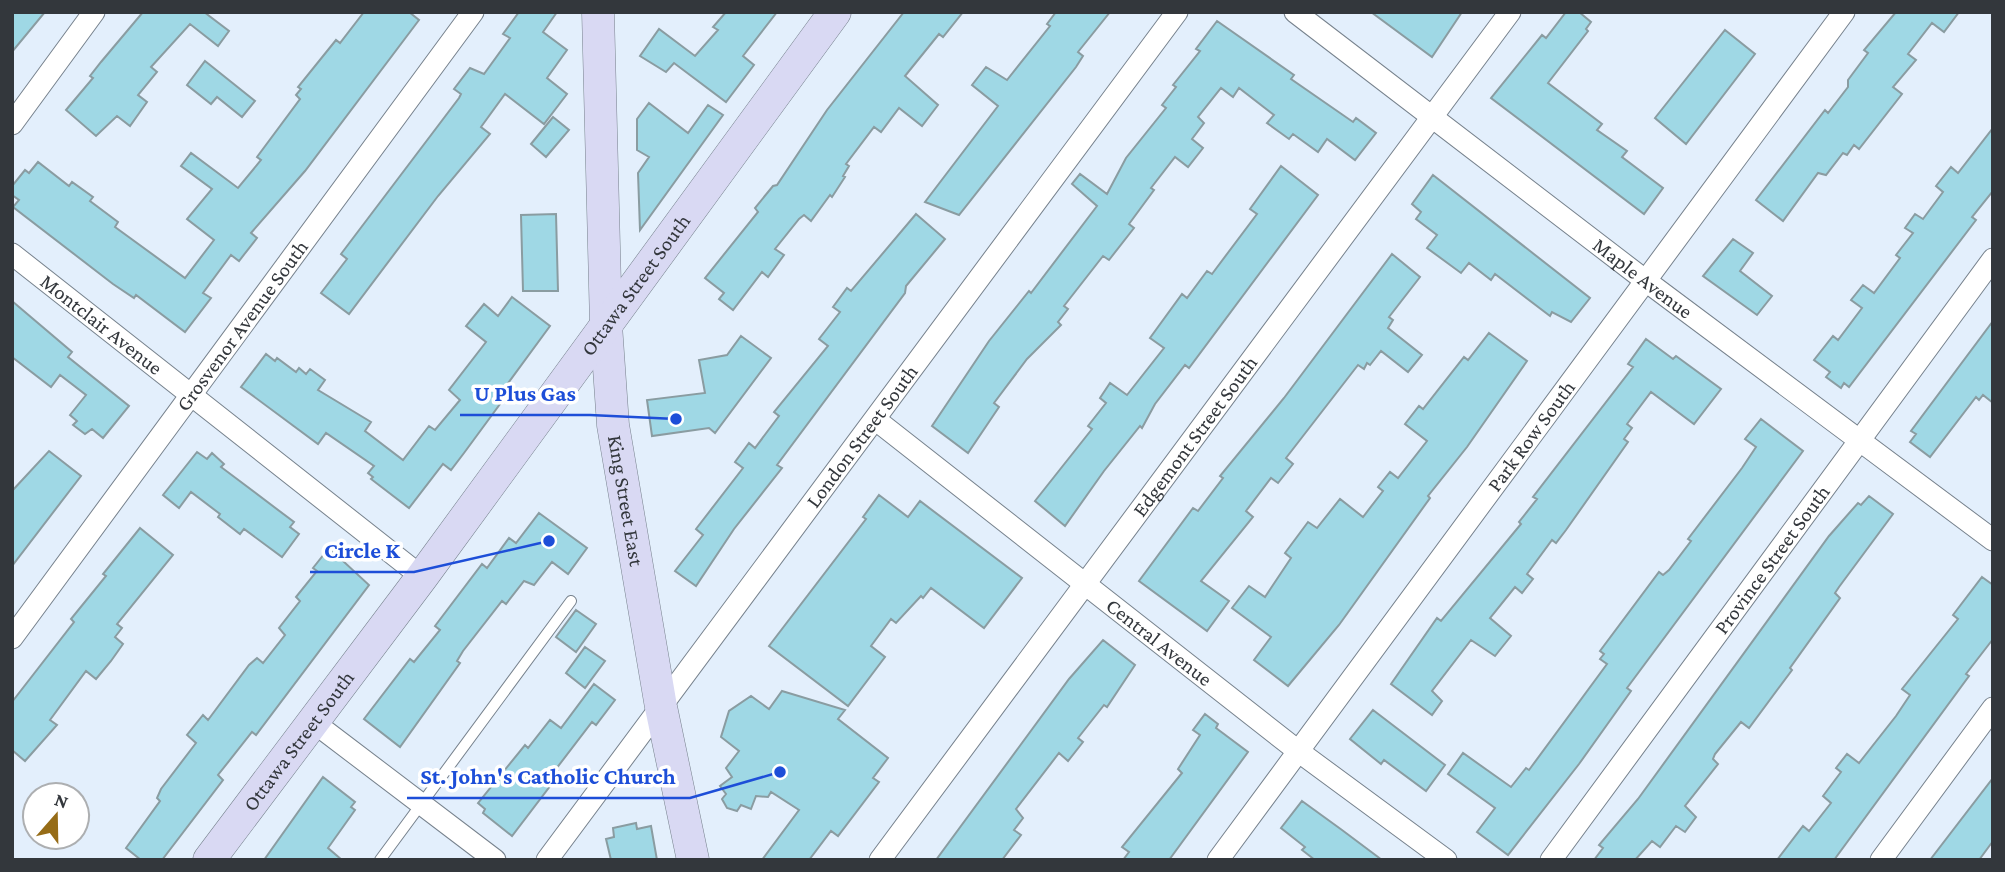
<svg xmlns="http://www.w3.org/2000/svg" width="2005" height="872" font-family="'Crimson Pro',serif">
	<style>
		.building { fill: #9fd8e5; stroke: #8a9ca1; stroke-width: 2 }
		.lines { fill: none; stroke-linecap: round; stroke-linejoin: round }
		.lane-casing { stroke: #77828d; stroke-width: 12 }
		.street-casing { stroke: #77828d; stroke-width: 23 }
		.secondary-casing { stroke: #77828d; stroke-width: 33 }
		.lane { stroke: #fff; stroke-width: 10 }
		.street { stroke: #fff; stroke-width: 21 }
		.secondary { stroke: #d9d9f3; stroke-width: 32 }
		.labels { text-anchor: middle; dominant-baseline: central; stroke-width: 7; stroke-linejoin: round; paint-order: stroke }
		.street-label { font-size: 21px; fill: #33373c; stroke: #fff }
		.leader { fill: none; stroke: #1d4ed8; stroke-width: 2.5 }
		.callout-dot { fill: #1d4ed8; stroke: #fff; stroke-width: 2.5 }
		.callout-label { font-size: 23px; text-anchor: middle; font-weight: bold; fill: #1d4ed8; stroke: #fff; stroke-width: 7; stroke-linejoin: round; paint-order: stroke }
	</style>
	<rect width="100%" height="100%" fill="#e3effc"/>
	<path class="building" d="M12,12H45L12,52Z
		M143,12H204L229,31L218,46L190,24L151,67L157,72L138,95L147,102L130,126L117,116L96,136L66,110L93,78L90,76L101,62Z
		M364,12H409L419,20L305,171L251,233L257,238L239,261L231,255L203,293L211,298L185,332L136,295L134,298L113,284L13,207L19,200L12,195V186L25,170L29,173L38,162L69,186L72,182L93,197L90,201L118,222L115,227L185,278L214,240L187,219L212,189L181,166L191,153L238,188L261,160L257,157L300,99L296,95L301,89L298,87L336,40L340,43Z
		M519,12H557L543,32L567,50L547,78L567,94L544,124L505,94L481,127L490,134L438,196L349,314L321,293L347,259L341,254L459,98L461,94L454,89L470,68L484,74L510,38L503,34Z
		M726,12H777L743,56L754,65L726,102L674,63L666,72L640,56L659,29L695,56L718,30L713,27Z
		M904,12H963L943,37L939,34L905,76L938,105L922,126L899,108L881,132L874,127L846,164L849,166L843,176L845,177L832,197L830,195L811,221L804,215L799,219L775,249L784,255L768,277L762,272L733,310L719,299L724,293L705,278L758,212L755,208L773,186L777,185L827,110Z
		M1056,12H1110L1078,52L1083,56L1076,67L959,215L925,202L998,106L972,85L986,67L1007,80L1050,26L1047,24Z
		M1371,12H1462L1432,57Z
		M1566,12H1579L1591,22L1586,29L1588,31L1548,83L1602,124L1597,130L1627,151L1622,157L1663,188L1644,214L1491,98L1542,35L1546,38Z
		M1896,12H1959L1944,32L1932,23L1908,54L1916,60L1893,87L1902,94L1859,149L1854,145L1847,155L1843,153L1826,175L1818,173L1783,221L1756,200L1825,110L1828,113L1848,87V80L1868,53L1864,50Z
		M1217,21L1294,75L1291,79L1353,122L1356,118L1376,133L1355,160L1327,139L1318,152L1293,134L1289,139L1267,123L1274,115L1239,88L1233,97L1221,88L1198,117L1204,123L1192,139L1203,148L1188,167L1175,157L1151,188L1154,190L1129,224L1134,228L1109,260L1103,256L1064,306L1068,309L1058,322L1061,325L1027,359L994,403L999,407L968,453L932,426L989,341L1029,291L1031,293L1097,206L1072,184L1080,174L1107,194L1126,158L1166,108L1162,105L1176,87L1173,85L1200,51L1196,49Z
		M1725,30L1755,54L1686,144L1655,118Z
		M205,61L255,101L242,117L217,97L211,104L187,85Z
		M649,103L688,133L708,105L723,115L640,230L638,173L649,157L637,150V119Z
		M553,117L569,130L546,157L531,144Z
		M1993,128V191L1972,217L1976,220L1849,387L1844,383L1841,388L1826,377L1830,372L1814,360L1833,336L1838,340L1862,308L1851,300L1863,285L1874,293L1900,258L1896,255L1913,233L1905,228L1915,214L1923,219L1943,192L1936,186L1951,167L1958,173Z
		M1281,166L1318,195L1189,368L1185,365L1155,404L1142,428L1140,426L1104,471L1065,526L1035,501L1092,429L1088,426L1106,403L1100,398L1110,383L1127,395L1164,348L1150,338L1182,294L1187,298L1207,271L1212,274L1257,214L1250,209Z
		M1433,175L1590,298L1571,322L1552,312L1550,316L1495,274L1491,280L1469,263L1461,273L1427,248L1437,235L1416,219L1421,212L1412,204Z
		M556,214L558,291H523L521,215Z
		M916,214L945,239L906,286L905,293L777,465L782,468L734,529L696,586L675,571L703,535L696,529L743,468L735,462L749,443L755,448L779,416L774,412L828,346L819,339L840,312L833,307L847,288L851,291Z
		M1733,239L1753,253L1740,271L1772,296L1757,315L1703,276Z
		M1392,254L1420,277L1389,317L1393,320L1388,328L1422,355L1408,372L1381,351L1370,365L1367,363L1364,369L1358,365L1286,458L1293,464L1278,483L1271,478L1246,511L1253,517L1201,581L1229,601L1207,631L1139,581L1193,508L1198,511L1223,478L1220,476L1284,398Z
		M512,297L550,326L495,401L500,404L464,453L451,470L443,464L409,508L371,479L373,477L368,473L374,466L326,433L318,444L241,387L266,354L275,361L277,358L296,372L299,368L306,374L310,369L325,380L318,390L371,422L365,431L403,460L429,426L435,430L460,400L449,390L486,342L466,326L484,304L498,316Z
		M12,301L72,352L68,357L129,406L103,438L92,429L85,434L73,425L77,421L70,415L86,395L60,375L51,387L12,357Z
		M1993,321V403L1983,395L1979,400L1976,397L1930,457L1910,442L1916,434L1911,431Z
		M1489,333L1527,361L1467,447L1428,496L1430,498L1339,625L1288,686L1254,660L1271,637L1232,608L1249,586L1265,597L1291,558L1285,553L1308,522L1317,528L1340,499L1363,517L1383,491L1378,487L1390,472L1398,478L1427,441L1405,424L1419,406L1423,409L1464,357L1468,360Z
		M741,336L771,358L715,433L709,428L652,436L647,400L705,393L699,360L727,355Z
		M1646,339L1673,359L1676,356L1721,389L1694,424L1651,392L1627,424L1632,428L1624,439L1628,442L1566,530L1556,543L1552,540L1527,574L1533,579L1522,593L1515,587L1490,618L1511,636L1495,656L1471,640L1432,691L1442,701L1432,715L1391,684L1437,618L1441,621L1521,524L1519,522L1537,499L1533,497L1633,367L1628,364Z
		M1761,419L1803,451L1627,688L1631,691L1579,764L1508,855L1477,832L1495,808L1448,774L1463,753L1511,787L1526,768L1529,770L1607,664L1600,659L1604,654L1600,651L1659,572L1663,575L1669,570L1691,541L1688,539L1742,468L1756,447L1745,439Z
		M49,451L81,476L12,566V491Z
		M197,452L207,459L212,453L224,464L221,467L294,522L290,527L299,534L282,557L244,529L240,534L218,517L220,514L191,492L179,508L163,495Z
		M879,495L908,517L920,501L1022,578L984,628L931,588L923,598L921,596L896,623L891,619L871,646L885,657L848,706L769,646L866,519L863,517Z
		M1869,496L1893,514L1839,587L1835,593L1840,598L1790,668L1792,670L1749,728L1741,722L1715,754L1713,759L1718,764L1685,806L1696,817L1685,832L1676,826L1660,847L1652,841L1635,860H1594L1603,848L1599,845L1638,799L1829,536L1858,503L1861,505Z
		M539,513L587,548L568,574L552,562L534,585L524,581L506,604L502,601L463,651L457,661L460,663L400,747L364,719L410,659L414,662L440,630L435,626L482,564L487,568L509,538L516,543Z
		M140,528L173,555L117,624L122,628L115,637L123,644L111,661L96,679L86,671L50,720L57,725L25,761L12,750V702L74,622L71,619L106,576L103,574Z
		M329,548L369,585L256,735L252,732L218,775L223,780L162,860H141L126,848L160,801L157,798L161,789L196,743L187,735L203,715L208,720L249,665L257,658L263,663L285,635L279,628L300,601L296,597L317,571L313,568Z
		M1982,577L1993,585V639L1966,674L1969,676L1834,860H1777L1803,826L1809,831L1831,803L1823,796L1841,772L1836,768L1847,754L1859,763L1896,716L1910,695L1902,689L1958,619L1953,615Z
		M576,610L596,624L576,652L556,637Z
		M1103,640L1135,665L1107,707L1104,705L1078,738L1083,742L1068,761L1059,753L1016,809L1023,818L1014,830L1021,835L1002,860H936L1069,679Z
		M585,647L605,661L585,688L566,673Z
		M594,684L615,700L596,725L592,722L556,769L560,773L512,836L483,813L485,809L478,803L525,745L528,748L550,720L561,728Z
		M782,691L845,710L838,719L888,758L873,778L879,782L838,836L831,831L809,860H762L799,810L771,792L768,797L756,796L751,809L741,805L737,811L727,808L722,799L726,794L720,786L732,777L726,768L739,751L721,737L729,711L751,696L769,709Z
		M1373,710L1445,765L1426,791L1384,760L1381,764L1350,739Z
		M1205,714L1218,724L1216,728L1248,752L1169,860H1123L1129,852L1122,847L1182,773L1178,769L1200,735L1193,730Z
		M323,777L355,802L351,807L355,810L328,848L342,860H264Z
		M1993,778V841L1979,860H1930Z
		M1302,801L1342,830L1382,860H1315L1302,850L1305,847L1281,828Z
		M636,823L637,829L651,826L657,860H611L606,839L614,837L613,828Z"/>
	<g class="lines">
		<defs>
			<path id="lane" d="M380,860L571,601"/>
			<g id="street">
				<path id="s1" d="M1295,12L1646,281L1993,540"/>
				<path d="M12,124L94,12"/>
				<path id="s2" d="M12,254L422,577"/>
				<path id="s3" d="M876,420L1298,751L1446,860"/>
				<path id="s4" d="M12,638L473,12"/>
				<path d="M312,721L495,860"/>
				<path id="s5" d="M547,860L1177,12"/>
				<path id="s6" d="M880,860L1510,12"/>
				<path id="s7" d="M1218,860L1844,12"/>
				<path id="s8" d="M1551,860L1993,259"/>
				<path d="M1881,860L1993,708"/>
			</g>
			<g id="secondary">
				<path id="s9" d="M598,12L606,325L613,425L661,707L693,860"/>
				<path id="s10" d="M209,860L422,577L835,12"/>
			</g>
		</defs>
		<use href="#lane" class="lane-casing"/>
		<use href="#street" class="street-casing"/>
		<use href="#secondary" class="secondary-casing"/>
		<use href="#lane" class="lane"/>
		<use href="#street" class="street"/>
		<use href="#secondary" class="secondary"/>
	</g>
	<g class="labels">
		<g class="street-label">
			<text stroke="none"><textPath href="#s1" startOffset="438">Maple Avenue</textPath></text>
			<text stroke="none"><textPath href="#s10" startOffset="716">Ottawa Street South</textPath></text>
			<text stroke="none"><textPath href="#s2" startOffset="114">Montclair Avenue</textPath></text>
			<text stroke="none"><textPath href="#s4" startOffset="388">Grosvenor Avenue South</textPath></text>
			<text stroke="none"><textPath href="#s6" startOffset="528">Edgemont Street South</textPath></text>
			<text stroke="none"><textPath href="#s7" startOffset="527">Park Row South</textPath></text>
			<text stroke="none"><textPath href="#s5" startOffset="528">London Street South</textPath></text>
			<text stroke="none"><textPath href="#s9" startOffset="490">King Street East</textPath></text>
			<text stroke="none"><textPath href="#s8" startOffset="373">Province Street South</textPath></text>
			<text stroke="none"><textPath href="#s3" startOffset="360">Central Avenue</textPath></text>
			<text stroke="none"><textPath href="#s10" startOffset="149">Ottawa Street South</textPath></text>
		</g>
	</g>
	<path class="leader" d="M676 419L590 415H460M549 541L414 572H310M780 772L690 798H407"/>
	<g class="callout-dot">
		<circle cx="676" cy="419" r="7"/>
		<circle cx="549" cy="541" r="7"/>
		<circle cx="780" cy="772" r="7"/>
	</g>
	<g class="callout-label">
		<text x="525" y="401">U Plus Gas</text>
		<text x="362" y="558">Circle K</text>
		<text x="548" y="784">St. John's Catholic Church</text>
	</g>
	<rect width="2005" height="872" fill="none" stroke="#33373c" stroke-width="28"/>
	<g transform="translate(56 816) rotate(20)"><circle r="33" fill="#ffffff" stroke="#adafb1" stroke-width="2"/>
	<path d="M0-5L12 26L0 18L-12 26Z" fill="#966c17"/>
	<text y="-10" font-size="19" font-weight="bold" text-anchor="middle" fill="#33373c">N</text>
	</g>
</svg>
